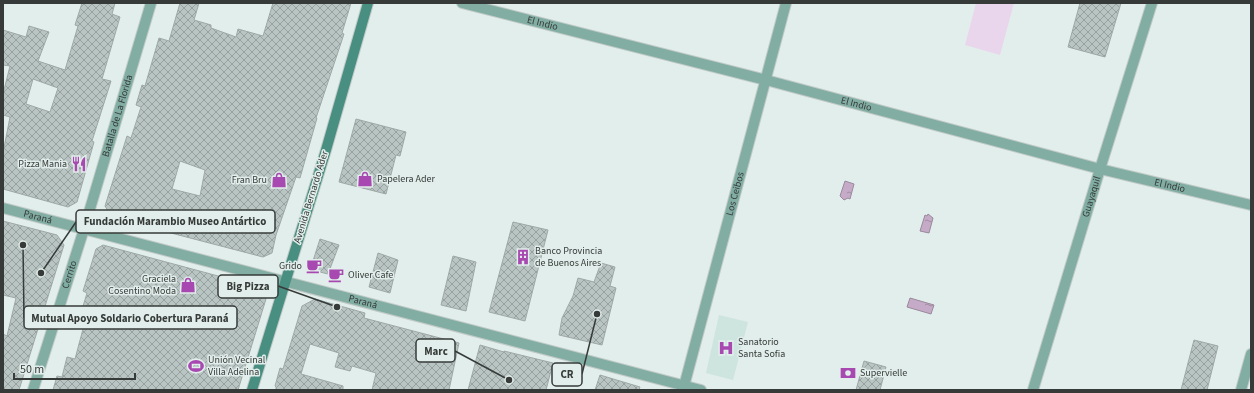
<svg xmlns="http://www.w3.org/2000/svg" width="1254" height="393" font-family="'Source Sans 3',sans-serif">
	<style>
		.built { fill: #cee4df }
		.pitch { fill: #ead6ec }
		.water { fill: url(#water-ripples); stroke: #9a899c }
		.building { fill: url(#building-cross-hatch); stroke: #9ea9a7; fill-rule: evenodd }
		.lines { fill: none; stroke-linecap: round; stroke-linejoin: round }
		.minor-casing { stroke: #c0cac7; stroke-width: 12 }
		.tertiary-casing { stroke: #c0cac7; stroke-width: 12 }
		.secondary-casing { stroke: #c0cac7; stroke-width: 12 }
		.minor { stroke: #81ada3; stroke-width: 10 }
		.tertiary { stroke: #81ada3; stroke-width: 10 }
		.secondary { stroke: #488e81; stroke-width: 10 }
		.labels { text-anchor: middle; dominant-baseline: central; stroke-width: 3; stroke-linejoin: round; paint-order: stroke }
		.street-label { font-size: 10px; fill: #363b39; stroke: #e2eeeb }
		.poi-label { font-size: 10px; fill: #363b39; stroke: #e2eeeb; text-anchor: start }
		.leader { fill: none; stroke: #363b39; stroke-width: 1.5 }
		.callout-dot { fill: #363b39; stroke: #e2eeeb; stroke-width: 1.5 }
		.callout { fill: #e2eeeb; stroke: #363b39; stroke-width: 1.5 }
		.callout-label { font-size: 11px; text-anchor: middle; font-weight: bold; fill: #363b39 }
	</style>
	<defs>
		<pattern id="water-ripples" width="26" height="14" patternUnits="userSpaceOnUse"><rect width="26" height="14" fill="#c5abc7"/><path d="M2 4q2-2 4 0t4 0M15 11q2-2 4 0t4 0" fill="none" stroke="#a18ca3"/></pattern>
		<pattern id="building-cross-hatch" width="8" height="8" patternUnits="userSpaceOnUse"><rect width="8" height="8" fill="#b9c5c2"/><path d="M0 0l8 8M0 8l8-8" fill="none" stroke="#97a19f"/></pattern>
	</defs>
	<rect width="100%" height="100%" fill="#e2eeeb"/>
	<path class="built" d="M719,315L748,322L733,380L706,373Z"/>
	<path class="pitch" d="M976,3H1014L1000,55L965,45Z"/>
	<path class="water" d="M845,181L854,184L850,199L848,198L844,200L840,196Z
		M928,214L933,218L929,233L920,231L925,215L927,216Z
		M910,298L934,305L931,314L907,307Z"/>
	<path class="building" d="M82,3H115L112,14L120,17L102,79L111,81L92,141L94,142L77,202L68,207L3,189V153L10,117L3,115V94L10,66L3,65V30L26,37L29,26L49,32L38,61L65,70L78,26L75,25ZM33,79L58,88L50,112L26,104Z
		M180,3H199L194,20L211,25V28L236,37L238,29L263,36L273,3H351L342,33L344,34L316,118H317L300,178L296,177L276,235L272,253L263,257L148,227L111,216L105,206L127,136L131,138L141,107L136,105L142,85L145,86L159,38L169,41ZM180,161L205,170L200,196L172,189Z
		M1080,3H1121L1105,57L1068,47Z
		M356,119L406,132L400,156L396,155L386,194L339,182Z
		M3,221L57,235L64,245L19,390H3V334L7,336L16,298L3,295Z
		M513,222L548,230L525,321L489,312Z
		M320,239L339,245L328,274L316,271L312,264Z
		M103,245L259,287L266,299L238,390H53L57,376L62,377L67,357L75,359L87,314L81,313L87,293L83,291L96,249Z
		M378,253L398,260L390,293L369,287Z
		M453,256L476,262L466,311L441,305Z
		M601,263L615,267L610,286L616,288L602,345L559,335L562,318L573,296L578,278L594,282Z
		M315,299L365,313L364,318L459,343L449,390H372L376,373L352,366L350,371L335,367L339,353L310,344L301,374L343,386V390H276V387L275,386L280,368L283,369L302,306Z
		M1194,340L1218,346L1207,390H1181Z
		M480,345L504,352V351L553,363L546,390H468Z
		M864,361L886,367L880,390H856Z
		M600,375L640,387L639,390H595Z"/>
	<g class="lines">
		<defs>
			<g id="minor">
				<path id="s1" d="M33,390L84,229L151,3"/>
				<path id="s2" d="M683,390L786,3"/>
				<path id="s3" d="M1033,390L1100,169L1152,3"/>
				<path d="M1241,390L1251,354"/>
			</g>
			<g id="tertiary">
				<path id="s4" d="M462,3L766,80L1100,169L1251,205"/>
				<path id="s5" d="M3,208L701,390"/>
			</g>
			<path id="secondary" d="M252,390L326,150L368,3"/>
		</defs>
		<use href="#minor" class="minor-casing"/>
		<use href="#tertiary" class="tertiary-casing"/>
		<use href="#secondary" class="secondary-casing"/>
		<use href="#minor" class="minor"/>
		<use href="#tertiary" class="tertiary"/>
		<use href="#secondary" class="secondary"/>
	</g>
	<defs>
		<symbol id="restaurant-bare" viewBox="-9 -9 18 18"><path d="M-5-6h1v4h1v-4h1v4h1v-4h1v5L-1.5 .5V6h-2V.5L-5-1ZM5-6V6H3V1.5H1.5Q1.5-4 5-6Z" fill="#a849b1" stroke="#e2eeeb" stroke-width="2.5" paint-order="stroke"/></symbol>
		<symbol id="shop-bare" viewBox="-9 -9 18 18"><path d="M-5-2.5h2.3a2.7 3.5 0 0 1 5.4 0H5L5.5 6h-11ZM-1.5-2.5h3a1.5 2.3 0 0 0-3 0Z" fill="#a849b1" stroke="#e2eeeb" stroke-width="2.5" paint-order="stroke"/></symbol>
		<symbol id="building-bare" viewBox="-9 -9 18 18"><path d="M-4-6H4V6H1V3H-1V6H-4ZM-2.5-4.3h1.7v1.8h-1.7ZM.8-4.3h1.7v1.8H.8ZM-2.5-1h1.7V.8h-1.7ZM.8-1h1.7V.8H.8Z" fill="#a849b1" stroke="#e2eeeb" stroke-width="2.5" paint-order="stroke"/></symbol>
		<symbol id="cafe-bare" viewBox="-9 -9 18 18"><path d="M-5.5-4.5H6V0H3Q3 3.5 0 3.5H-2.5Q-5.5 3.5-5.5 0ZM3-3.2v2h1.7v-2ZM-6 4.5H4V6H-6Z" fill="#a849b1" stroke="#e2eeeb" stroke-width="2.5" paint-order="stroke"/></symbol>
		<symbol id="hospital-bare" viewBox="-9 -9 18 18"><path d="M-5-5h3v3.5h4V-5h3V5h-3V1.5h-4V5h-3Z" fill="#a849b1" stroke="#e2eeeb" stroke-width="2.5" paint-order="stroke"/></symbol>
		<symbol id="stadium-bare" viewBox="-9 -9 18 18"><path d="M0-5a6.5 5 0 1 0 0 10a6.5 5 0 1 0 0-10ZM-3.5-1.8h7v3.6h-7Z" fill="#a849b1" stroke="#e2eeeb" stroke-width="2.5" paint-order="stroke"/></symbol>
		<symbol id="bank-bare" viewBox="-9 -9 18 18"><path d="M-6-4H6V4H-6ZM0-2.3a2.3 2.3 0 1 0 0 4.6a2.3 2.3 0 1 0 0-4.6Z" fill="#a849b1" stroke="#e2eeeb" stroke-width="2.5" paint-order="stroke"/></symbol>
	</defs>
	<g fill-rule="evenodd">
		<use href="#restaurant-bare" x="68" y="153" width="22" height="22"/>
		<use href="#shop-bare" x="354" y="168" width="22" height="22"/>
		<use href="#shop-bare" x="268" y="169" width="22" height="22"/>
		<use href="#building-bare" x="512" y="246" width="22" height="22"/>
		<use href="#cafe-bare" x="303" y="255" width="22" height="22"/>
		<use href="#cafe-bare" x="325" y="264" width="22" height="22"/>
		<use href="#shop-bare" x="177" y="274" width="22" height="22"/>
		<use href="#hospital-bare" x="715" y="337" width="22" height="22"/>
		<use href="#stadium-bare" x="185" y="355" width="22" height="22"/>
		<use href="#bank-bare" x="837" y="362" width="22" height="22"/>
	</g>
	<g class="labels">
		<g class="street-label">
			<text stroke="none"><textPath href="#s4" startOffset="83">El Indio</textPath></text>
			<text stroke="none"><textPath href="#s4" startOffset="407">El Indio</textPath></text>
			<text stroke="none"><textPath href="#s1" startOffset="287">Batalla de La Florida</textPath></text>
			<text stroke="none"><textPath href="#s4" startOffset="731">El Indio</textPath></text>
			<text stroke="none"><textPath href="#s2" startOffset="203">Los Ceibos</textPath></text>
			<text stroke="none"><textPath href="#s3" startOffset="202">Guayaquil</textPath></text>
			<text transform="translate(311 197) rotate(-73)">Avenida Bernardo Ader</text>
			<text stroke="none"><textPath href="#s5" startOffset="36">Paraná</textPath></text>
			<text stroke="none"><textPath href="#s1" startOffset="121">Cerrito</textPath></text>
			<text stroke="none"><textPath href="#s5" startOffset="372">Paraná</textPath></text>
		</g>
		<g class="poi-label">
			<text x="67" y="164" text-anchor="end">Pizza Mania</text>
			<text x="377" y="179">Papelera Ader</text>
			<text x="267" y="180" text-anchor="end">Fran Bru</text>
			<text x="535" y="251">Banco Provincia<tspan x="535" dy="12">de Buenos Aires</tspan></text>
			<text x="302" y="266" text-anchor="end">Grido</text>
			<text x="348" y="275">Oliver Cafe</text>
			<text x="176" y="279" text-anchor="end">Graciela<tspan x="176" dy="12">Cosentino Moda</tspan></text>
			<text x="738" y="342">Sanatorio<tspan x="738" dy="12">Santa Sofia</tspan></text>
			<text x="208" y="360">Unión Vecinal<tspan x="208" dy="12">Villa Adelina</tspan></text>
			<text x="860" y="373">Supervielle</text>
		</g>
	</g>
	<path class="leader" d="M41 273L76 222M337 307L278 286M23 245L24 318M509 380L455 351M597 314L582 374"/>
	<g class="callout-dot">
		<circle cx="41" cy="273" r="4"/>
		<circle cx="337" cy="307" r="4"/>
		<circle cx="23" cy="245" r="4"/>
		<circle cx="509" cy="380" r="4"/>
		<circle cx="597" cy="314" r="4"/>
	</g>
	<g class="callout">
		<rect x="76" y="210" width="199" height="23" rx="4"/>
		<rect x="218" y="275" width="60" height="23" rx="4"/>
		<rect x="24" y="306" width="213" height="23" rx="4"/>
		<rect x="416" y="339" width="39" height="23" rx="4"/>
		<rect x="552" y="363" width="30" height="23" rx="4"/>
	</g>
	<g class="callout-label">
		<text x="175" y="225">Fundación Marambio Museo Antártico</text>
		<text x="248" y="290">Big Pizza</text>
		<text x="130" y="322">Mutual Apoyo Soldario Cobertura Paraná</text>
		<text x="436" y="355">Marc</text>
		<text x="567" y="378">CR</text>
	</g>
	<rect width="1254" height="393" fill="none" stroke="#363b39" stroke-width="8"/>
	<path d="M14 373v6h121v-6" fill="none" stroke="#363b39" stroke-width="2"/>
	<text x="20" y="373" font-size="12" fill="#363b39" stroke="#e2eeeb" stroke-width="3" paint-order="stroke">50 m</text>
</svg>
